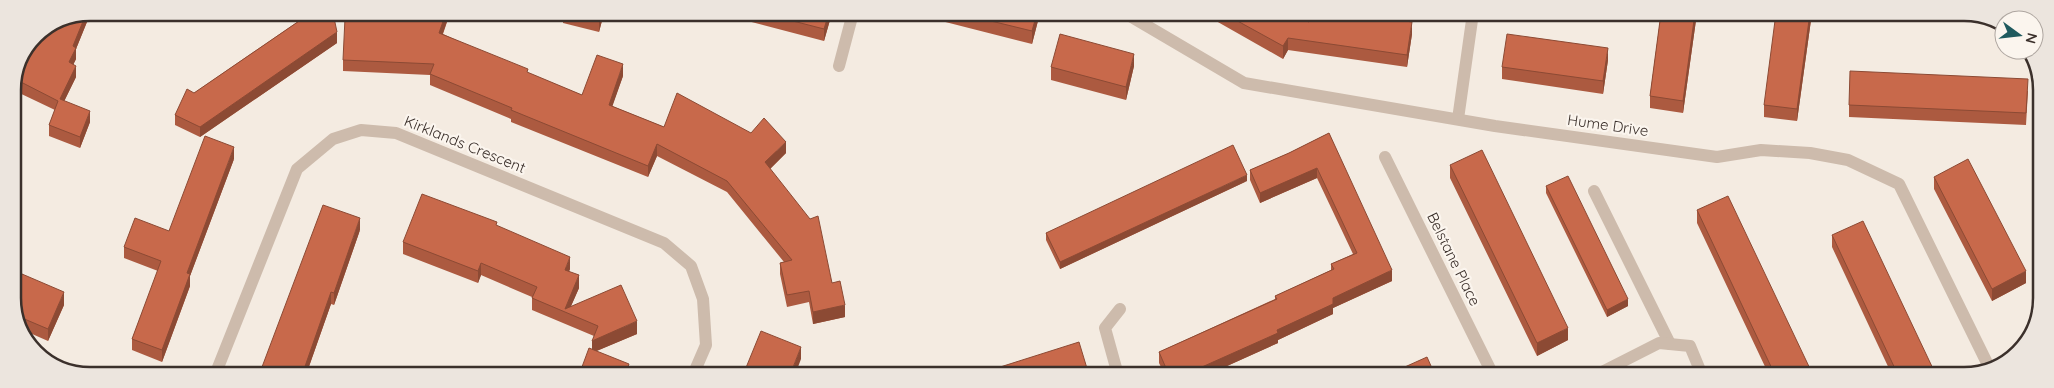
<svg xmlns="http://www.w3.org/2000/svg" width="2054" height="388" font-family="Quicksand,sans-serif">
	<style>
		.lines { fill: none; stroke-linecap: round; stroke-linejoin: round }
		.lane { stroke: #cdbbac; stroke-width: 12 }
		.street { stroke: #cdbbac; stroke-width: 12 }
		.wall { fill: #ac5a40 }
		.shaded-wall { fill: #8c4a34 }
		.building { fill: #c8694b; stroke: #8c4a34 }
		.labels { text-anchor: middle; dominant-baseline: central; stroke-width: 4.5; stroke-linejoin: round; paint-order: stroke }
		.street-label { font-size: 15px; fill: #3b302b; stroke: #fbf5ee }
		.rim { fill: none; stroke: #3b302b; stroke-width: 2.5 }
	</style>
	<rect width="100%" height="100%" fill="#f4ebe1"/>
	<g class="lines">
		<path class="lane" d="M1458,119L1473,13
			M1594,191L1670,344"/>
		<path class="street" d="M1125,13L1244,83L1495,126L1717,157L1761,150L1810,153L1848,160L1899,184L1989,367
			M839,66L853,13
			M1385,157L1493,375
			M215,375L297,169L333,139L361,130L396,133L664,243L691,266L703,299L706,345L693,375
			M1118,375L1105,328L1120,309
			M1596,375L1659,343L1690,346L1702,375"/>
	</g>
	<path class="wall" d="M90,12H91L76,49V59L73,65L76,77L64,101L90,122L80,148L49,136V125L55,110L13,90L36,35L48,34Z
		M303,13H333L337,43L200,137L175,125V115L194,93L303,18Z
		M416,13H450L443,34L528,73L582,95L623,76L612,106L664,127L786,153L770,169L832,283L845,317L813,324L809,302L787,307L780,274V263L784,262L727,192L657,156L648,177L511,122V119L430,85V75L343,71V60L413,21Z
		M563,13H604L599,32L563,23Z
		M717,13H832L824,41Z
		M910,13H1040L1032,44Z
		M1202,13H1292L1309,22L1412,34L1407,67L1288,50L1283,59Z
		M1661,13H1697L1683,113L1650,108V96Z
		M1811,13V20L1797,121L1764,117V105Z
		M1608,60L1603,94L1502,79V67Z
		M1134,66L1126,100L1051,80V67Z
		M2028,91L2026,125L1849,117V105Z
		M1329,133L1392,281L1333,308V314L1278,340V343L1207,375H1165L1159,363V352L1275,299V296L1331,270V264L1353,254L1317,178L1260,203L1250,180V170L1289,153Z
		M234,159L190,276V286L162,362L132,350V339L158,271L124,258V247L169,231Z
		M1450,165L1568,340L1537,356L1450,178Z
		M1934,177L2026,283L1992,301L1934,189Z
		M1247,181L1060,269L1046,240V233Z
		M1546,186L1628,306L1607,317L1546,193Z
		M1697,210L1813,375H1769L1697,223Z
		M497,226L570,269L569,271L579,288L571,306L637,334L596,351L629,375L592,350L594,336L532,310V297L481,275L478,283L403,254V242Z
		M360,230L334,305L331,304L306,375H259Z
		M1832,235L1936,375H1892L1832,247Z
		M15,292L64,305L48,341L23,330L15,318Z"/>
	<path class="shaded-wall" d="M91,12L76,49V59L69,73V62L73,46L86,14Z
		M446,13H450L439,44V33Z
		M601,13H604L599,32V20Z
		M829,13H832L824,41V29Z
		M1037,13H1040L1032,44V31Z
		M1695,13H1697L1683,113V101Z
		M1810,13H1811V20L1797,121V109Z
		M1412,22V34L1407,67V55Z
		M337,32V43L200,137V127Z
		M1288,38V50L1283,59V46Z
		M1608,48V60L1603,94V81Z
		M1134,54V66L1126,100V87Z
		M623,64V76L609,116V105Z
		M76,66V77L60,110V99Z
		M90,111V122L80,148V137Z
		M786,142V153L765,174V162Z
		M657,144V156L648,177V166Z
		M234,147V159L190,276V286L162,362V350L187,273Z
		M1317,168V178L1260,203V193Z
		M1247,175V181L1060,269V262Z
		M360,218V230L334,305V293Z
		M570,257V269L565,282V270Z
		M481,263V275L478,283V271Z
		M1392,270V281L1333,308V314L1278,340V343L1207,375H1184L1277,330L1333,298Z
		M2026,271V283L1992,301V289Z
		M579,275V288L568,313L565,309Z
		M64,292V305L48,341V329Z
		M331,292V304L306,375H302Z
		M1628,299V306L1607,317V310Z
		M845,305V317L813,324V312Z
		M637,321V334L592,353V341Z
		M1568,328V340L1537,356V343Z
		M801,347V359L795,375H790Z
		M629,364V375H625Z"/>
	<path class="building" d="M304,13H333L337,32L200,127L175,115L187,89L194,93L305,17Z
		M416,13H446L439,33L528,69L527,72L582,95L597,55L623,64L609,105L664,127L677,93L751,133L764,118L786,142L765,162L810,219L818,216L832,283L840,281L845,305L813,312L809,291L787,295L780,263L792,260L727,181L657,144L648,166L511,110L512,108L430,74L434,64L343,60L345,18L413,21Z
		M571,13H601L599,20Z
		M762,13H829L824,29Z
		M958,13H1037L1032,31Z
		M1223,13H1292L1309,22L1310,13H1351L1412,22L1407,55L1288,38L1283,46Z
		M1661,13H1695L1683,101L1650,96Z
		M1776,13H1810L1797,109L1764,105Z
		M86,14L73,46L76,48L69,62L76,66L60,99L90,111L80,137L49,125L58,101L17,80L36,35L44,32L48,34L50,29Z
		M1060,34L1134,54L1126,87L1051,67Z
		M1507,34L1608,48L1603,81L1502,67Z
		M1850,71L2028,79L2026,113L1849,105Z
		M1329,133L1392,270L1333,298V304L1277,330L1278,333L1184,375H1169L1159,352L1277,299L1275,296L1334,269L1331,264L1357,253L1317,168L1260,193L1250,170L1289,153Z
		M205,136L234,147L187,273L190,274L162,350L132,339L161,261L124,247L135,218L169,231Z
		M1233,145L1247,175L1060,262L1046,233Z
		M1482,150L1568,328L1537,343L1450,165Z
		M1968,159L2026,271L1992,289L1934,177Z
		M1568,176L1628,299L1607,310L1546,186Z
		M422,194L497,222L496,225L570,257L565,270L579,275L565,309L621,285L637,321L592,341L598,326L532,298L537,287L481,263L478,271L403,242Z
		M1728,196L1813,375H1775L1697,210Z
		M323,205L360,218L334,293L331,292L302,375H259Z
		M1863,221L1936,375H1898L1832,235Z
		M22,274L64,292L48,329L15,315V292Z
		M761,331L801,347L790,375H743Z
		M1079,342L1089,375H975Z
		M589,348L629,364L625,375H579Z
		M1427,357L1435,375H1387Z
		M1666,371L1668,375H1657Z"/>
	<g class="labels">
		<g class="street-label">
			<text transform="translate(1608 125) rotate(8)">Hume Drive</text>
			<text transform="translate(465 144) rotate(22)">Kirklands Crescent</text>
			<text transform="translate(1454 259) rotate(64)">Belstane Place</text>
		</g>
	</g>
	<path d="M0 0H2054V388H0ZM90 21H1964A69 69 0 0 1 2033 90V298A69 69 0 0 1 1964 367H90A69 69 0 0 1 21 298V90A69 69 0 0 1 90 21Z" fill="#ece5de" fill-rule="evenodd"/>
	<path class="rim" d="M90 21H1964A69 69 0 0 1 2033 90V298A69 69 0 0 1 1964 367H90A69 69 0 0 1 21 298V90A69 69 0 0 1 90 21Z"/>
	<g transform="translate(2019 35) rotate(105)"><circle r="24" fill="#fbf5ee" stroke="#aea6a0"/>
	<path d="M0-4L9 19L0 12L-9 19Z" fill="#1f5a5e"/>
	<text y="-8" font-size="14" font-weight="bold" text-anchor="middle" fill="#3b302b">N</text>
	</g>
</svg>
